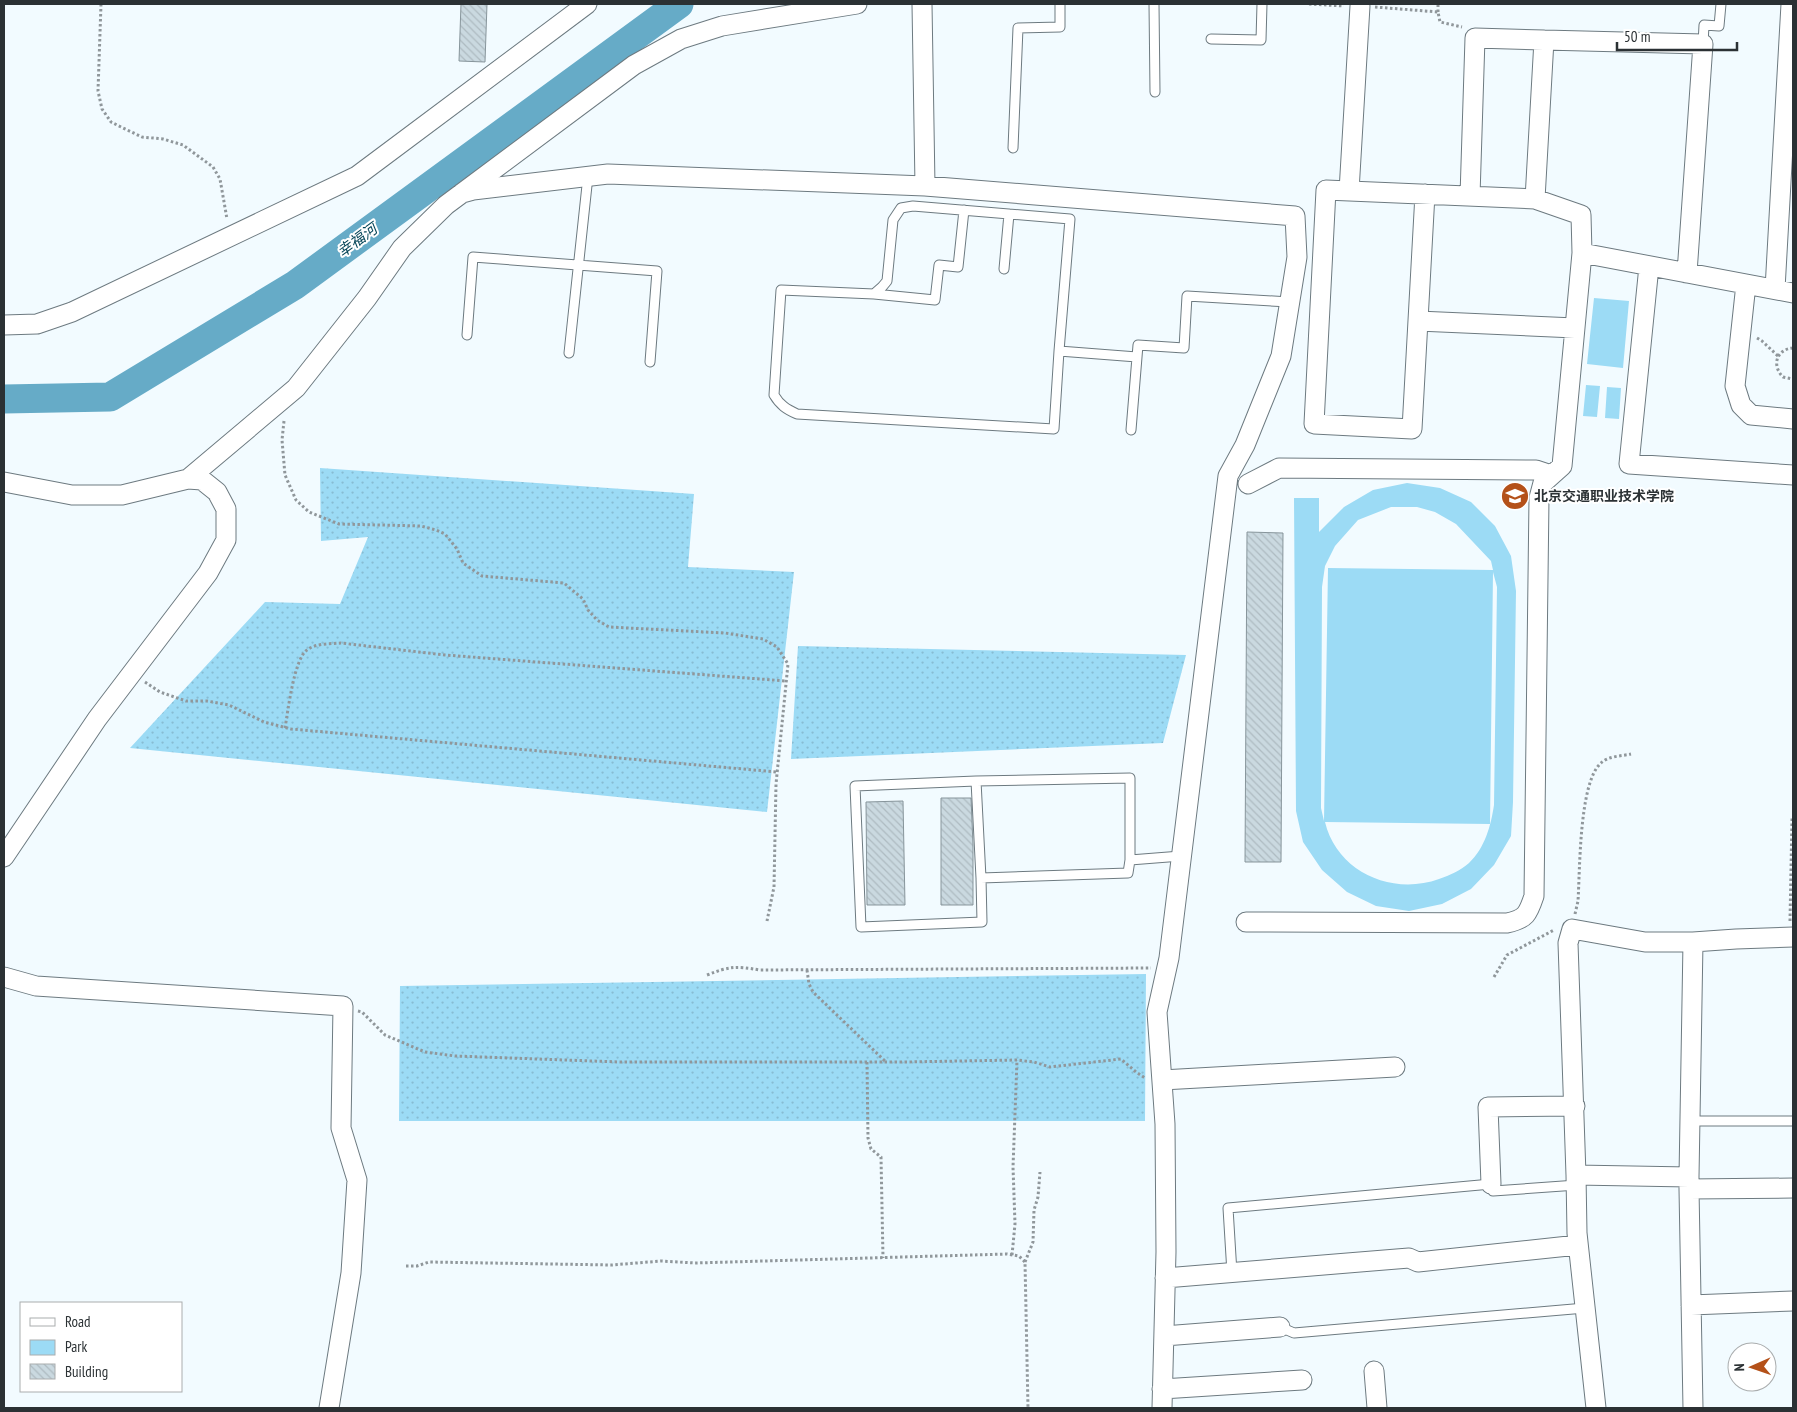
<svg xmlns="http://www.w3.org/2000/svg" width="1797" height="1412" font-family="'PT Sans Narrow','Noto Sans SC',sans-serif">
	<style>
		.grass { fill: url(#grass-dots) }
		.park { fill: #9cdbf5; fill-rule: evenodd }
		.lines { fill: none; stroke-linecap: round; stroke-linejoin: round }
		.river { stroke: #66abc7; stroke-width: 29 }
		.building { fill: url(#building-back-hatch); stroke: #87959b }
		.lane-casing { stroke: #6d7a80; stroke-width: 11 }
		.street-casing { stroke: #6d7a80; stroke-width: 21 }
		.path { stroke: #90979b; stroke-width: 3; stroke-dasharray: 2.5 2.5; stroke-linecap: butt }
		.lane { stroke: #fff; stroke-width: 9 }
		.street { stroke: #fff; stroke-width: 19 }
		.labels { text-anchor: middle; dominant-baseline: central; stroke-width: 4; stroke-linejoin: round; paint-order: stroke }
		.poi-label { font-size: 14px; font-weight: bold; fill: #2b3134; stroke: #fff; text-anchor: start }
		.water-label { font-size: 15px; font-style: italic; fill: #044457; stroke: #fff }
	</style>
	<defs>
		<pattern id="grass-dots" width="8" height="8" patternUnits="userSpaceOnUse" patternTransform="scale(1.25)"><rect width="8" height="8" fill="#9cdbf5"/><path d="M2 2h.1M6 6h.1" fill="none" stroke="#87bcd3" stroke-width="1.8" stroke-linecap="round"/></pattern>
		<pattern id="building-back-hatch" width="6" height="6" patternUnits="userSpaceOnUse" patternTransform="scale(1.25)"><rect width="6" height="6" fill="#cad9e0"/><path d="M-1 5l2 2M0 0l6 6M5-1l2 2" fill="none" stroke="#aebbc1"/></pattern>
	</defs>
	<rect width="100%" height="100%" fill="#f2fbff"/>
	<path class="grass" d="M320,468L694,494L688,567L794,572L767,812L130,748L265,602L340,604L368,537L321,541Z
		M798,646L1186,655L1163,743L791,759Z
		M1146,974L1145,1121H399L400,986Z"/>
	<path class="park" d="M1594,298L1629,301L1623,368L1587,364Z
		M1586,385L1600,386L1597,417L1583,416Z
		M1607,387L1621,388L1619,419L1605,418Z
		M1407,483L1440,488L1471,502L1495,526L1511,556L1516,591L1513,802L1511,836L1494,865L1471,889L1442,904L1409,911L1376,906L1347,892L1322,870L1303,842L1296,811L1294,498H1319V532L1344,507L1373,490ZM1391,507H1417L1435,512L1456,524L1491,561L1493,570L1328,568L1324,821L1321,808L1322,587L1325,566L1335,546L1358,520ZM1493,572L1497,587L1494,805C1491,825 1485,848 1469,863C1460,871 1450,875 1439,879C1392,896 1337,872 1325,822L1490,824Z"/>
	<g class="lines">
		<path class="river" d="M4,399L110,397L295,285L679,4"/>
	</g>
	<path class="building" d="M461,4H487L485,62L459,61Z
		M1247,532L1283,533L1281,862H1245Z
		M941,798H971L973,845V905H941Z
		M903,801L905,905H867L866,802Z"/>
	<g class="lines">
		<defs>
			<path id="lane" d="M1154,4L1155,92
				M1211,39L1261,40L1262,4
				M1703,44L1704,25L1719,26L1721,4
				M1013,148L1018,28L1060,27V4
				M1004,269L1009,214
				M874,294L935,300L939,265L958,267L964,210
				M467,335L473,257L657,271L650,362
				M1059,351L1054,429L797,414C786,409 780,405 774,395L781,290L874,294L882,287L887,281L893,220L901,208L913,206L1070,219L1059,351L1137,357
				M569,353L588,176
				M1131,430L1138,345L1184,348L1187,296L1289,302
				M976,781L855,786L861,927L982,922L981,878
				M1130,860V778L976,781L981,878L1128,873L1130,860L1181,856
				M1690,1121H1793
				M1232,1273L1228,1208L1491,1184L1493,1191L1577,1185
				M1280,1327L1294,1333L1585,1308"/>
			<path id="street" d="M922,4L925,186
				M1349,191L1360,6
				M462,193L473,190L608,174L925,186L1295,216L1297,257L1281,356L1245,445L1228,476L1169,958L1157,1012L1165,1124L1166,1252L1162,1408
				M1425,194L1412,429L1314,424L1326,190L1535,199L1581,215L1582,253L1793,293
				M1470,196L1475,38L1544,40
				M1535,199L1544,40L1703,44L1687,273
				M1649,266L1629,464L1793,475
				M1746,284L1735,386L1741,405L1751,415L1793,419
				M1775,289L1791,4
				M1418,321L1575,328
				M4,325L37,324L72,312L357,176L587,4
				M188,479L296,388L367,298L402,248L446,205L634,65L681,39L722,26L857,4
				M4,482L72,495H122L188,479L202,480L217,492L226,509V540L208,573L97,719L4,857
				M1248,484L1279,468L1536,470L1551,475
				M1246,922L1507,923C1526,919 1528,914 1534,896L1539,498L1543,483L1562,466L1582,253
				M4,977L36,986L343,1006L341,1128L357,1180L351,1273L329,1408
				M1162,1080L1395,1067
				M1576,1175L1568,943L1572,929L1645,942H1693L1736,939L1793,937
				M1689,1177L1693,942
				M1491,1184L1488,1107L1575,1106
				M1689,1189L1693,1408
				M1165,1278L1409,1258L1418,1262L1578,1245
				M1691,1305L1793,1301
				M1164,1336L1280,1327
				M1374,1371L1377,1408
				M1162,1389L1302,1380
				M1596,1408L1577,1233L1576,1175L1689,1177V1189L1793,1188"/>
		</defs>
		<use href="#lane" class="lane-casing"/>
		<use href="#street" class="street-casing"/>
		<path class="path" d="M101,4L98,91L102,109L111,122L123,128L142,137L163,139L183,145L213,167L220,179L227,219
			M1309,4L1344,6
			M1375,7L1438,12L1440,22L1462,27
			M1438,12V4
			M1757,338L1762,341L1778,356
			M1793,348C1777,349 1771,365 1783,377L1793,379
			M284,421L282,440L285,475L296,500L309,512L339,524L421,526L436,530L445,534L457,549L463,563L482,576L564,583L583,599L588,610L597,620L609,627L725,633L763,639L777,647L788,664L776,784L774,887L767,921
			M145,682L160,692L186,701H207L229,705L264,722L291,729L777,772
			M285,728C288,711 294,659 307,650C316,643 330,644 341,643L445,655L786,681
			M1575,914L1578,901C1580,870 1579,782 1601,763C1608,756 1622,756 1631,754
			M1790,921L1792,818
			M807,970L809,984L813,992L886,1062
			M707,975C730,966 736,966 760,970L1151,968
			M1494,977L1507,955L1554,930
			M358,1011L362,1012L385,1035L425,1052L455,1056L620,1062H905L1017,1060L1034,1062L1050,1067L1121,1059L1136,1072L1145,1078
			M867,1062L868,1138L871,1149L881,1157L883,1258
			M1012,1255L1015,1224L1013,1167L1017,1060
			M1025,1262L1033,1242L1034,1210L1038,1197L1040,1172
			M406,1266H417L429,1262L612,1265L661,1261L695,1263L1007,1254L1019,1256L1025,1262L1028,1408"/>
		<use href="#lane" class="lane"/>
		<use href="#street" class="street"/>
	</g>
	<defs>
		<symbol id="university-disc" viewBox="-11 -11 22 22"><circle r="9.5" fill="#b45119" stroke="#fff"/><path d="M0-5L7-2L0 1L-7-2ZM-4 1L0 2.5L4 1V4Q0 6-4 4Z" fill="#fff"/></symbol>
	</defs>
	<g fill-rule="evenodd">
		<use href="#university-disc" x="1499" y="480" width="32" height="32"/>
	</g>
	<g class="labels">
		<g class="poi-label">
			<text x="1534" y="496">北京交通职业技术学院</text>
		</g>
		<g class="water-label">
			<text transform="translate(357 240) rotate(-36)">幸福河</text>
		</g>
	</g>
	<rect width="1797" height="1412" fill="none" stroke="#2b3134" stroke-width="10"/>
	<rect x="20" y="1302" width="162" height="90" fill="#ffffff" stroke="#aaadae"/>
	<rect x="30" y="1318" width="25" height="8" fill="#ffffff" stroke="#aaadae"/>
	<text x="65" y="1327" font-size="15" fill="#2b3134">Road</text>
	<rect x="30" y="1340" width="25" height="15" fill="#9cdbf5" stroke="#aaadae"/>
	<text x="65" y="1352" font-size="15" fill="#2b3134">Park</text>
	<rect x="30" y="1364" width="25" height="15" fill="url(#building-back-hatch)" stroke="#aaadae"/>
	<text x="65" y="1377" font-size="15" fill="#2b3134">Building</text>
	<g transform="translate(1752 1367) rotate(268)"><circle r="24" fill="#ffffff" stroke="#aaadae"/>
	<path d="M0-4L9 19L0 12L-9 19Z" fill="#b45119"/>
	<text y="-8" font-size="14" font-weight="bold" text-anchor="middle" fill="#2b3134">N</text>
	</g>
	<path d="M1617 42v8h120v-8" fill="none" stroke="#2b3134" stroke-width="2.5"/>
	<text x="1624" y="42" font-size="15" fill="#2b3134" stroke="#ffffff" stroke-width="4" paint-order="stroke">50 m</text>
</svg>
